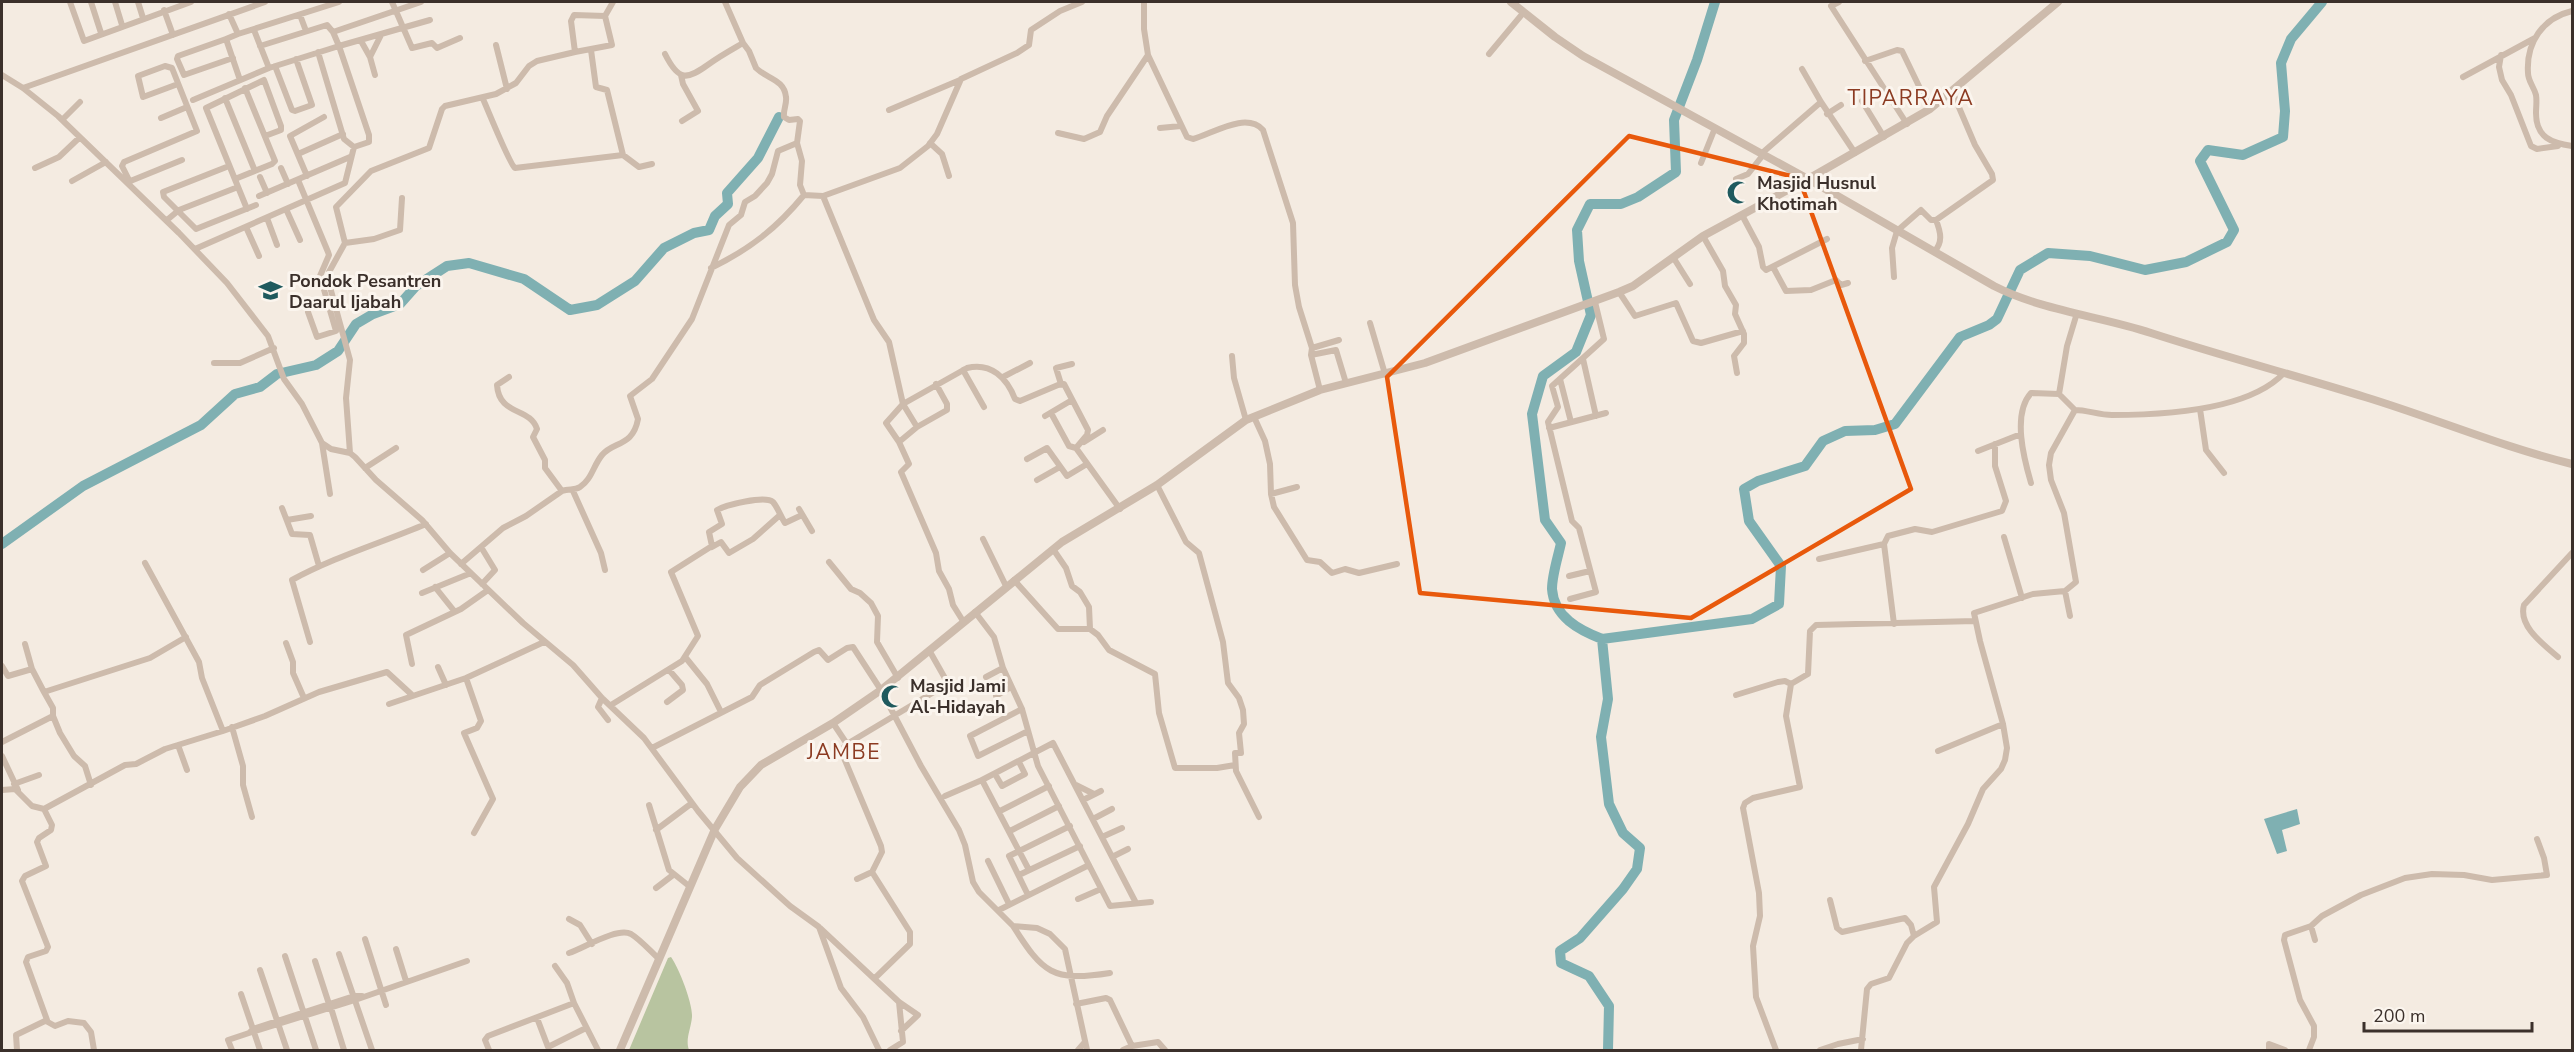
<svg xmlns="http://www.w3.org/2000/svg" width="2574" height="1052" font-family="'Nunito Sans',sans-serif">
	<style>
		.green { fill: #b8c4a0 }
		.water { fill: #7fb0b2 }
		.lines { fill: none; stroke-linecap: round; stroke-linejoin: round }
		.river { stroke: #7fb0b2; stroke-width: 10 }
		.minor { stroke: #cdbbac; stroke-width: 6 }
		.tertiary { stroke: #cdbbac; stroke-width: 8 }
		.marked { fill: none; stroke: #e8590c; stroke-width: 4.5; stroke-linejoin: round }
		.labels { text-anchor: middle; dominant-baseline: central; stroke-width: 6; stroke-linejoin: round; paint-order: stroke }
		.poi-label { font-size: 18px; font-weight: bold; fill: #3b302b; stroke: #fbf5ee; text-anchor: start }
		.quarter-label { font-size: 21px; letter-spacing: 1.5px; fill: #8c3b22; stroke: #fbf5ee }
	</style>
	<rect width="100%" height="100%" fill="#f4ebe1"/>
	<path class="green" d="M671,957C679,968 693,1004 692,1017C691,1029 685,1039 689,1050H629L668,958Z"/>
	<path class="water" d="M2297,809L2300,824L2282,830L2287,851L2277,854L2264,819Z"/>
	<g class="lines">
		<path class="river" d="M1715,2L1697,60L1674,120L1676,172L1638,197L1621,204H1590L1577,230L1579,261L1591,315L1576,352L1543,376L1532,414L1545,520L1561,543C1558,557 1552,575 1552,589C1554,617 1579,630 1602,639L1752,619L1779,604L1781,566L1749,521L1744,489L1758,481L1805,466L1823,441L1845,431L1875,430L1895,424L1960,337L1989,325L1997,319L2020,270L2048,253L2090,256L2145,270L2186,262L2227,242L2234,230L2200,161L2208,150L2243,155L2283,137L2285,111L2281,63L2291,39L2322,2
			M2,544L83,486L201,425L235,394L260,387L277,374L316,365L338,351L356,324L373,314L400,304L416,286L447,266L469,263L524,279L570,310L597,305L635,281L664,248L694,233L709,230L715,216L728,204L727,193L758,158L779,117
			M1602,639L1608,699L1601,737L1609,804L1623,833L1640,848L1637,869L1623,889L1580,938L1560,951L1561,963L1589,976L1609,1006L1608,1050"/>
		<path class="minor" d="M70,2L84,41L191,2
			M91,2L101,33
			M115,2L122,25
			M138,2L143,18
			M392,2L412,48L432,43L437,48L460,38
			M725,2L743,43
			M1144,2V29L1148,55L1187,137L1193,139C1212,134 1246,111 1263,130L1293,223L1295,285L1299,307L1312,348L1311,355L1320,390
			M1839,2L1831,6L1907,124
			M164,10L173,35
			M2572,11C2543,18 2526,42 2528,73C2528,81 2534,87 2536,95C2537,101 2536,107 2536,113C2536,138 2552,143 2572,146
			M229,14L238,34L339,2
			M300,15L306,31
			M605,16L613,2
			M254,30L269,68L339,46L369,135V142L354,147L344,139L318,52
			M333,32L421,2
			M238,34L226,39L240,80
			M226,39L178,56L177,59L184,75L233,58
			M361,41L370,57L375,75
			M496,45L507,89
			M260,46L327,25L333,32L339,46L430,20
			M591,50L596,87L607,90L623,155L639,167L652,164
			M575,52L612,45L605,16
			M665,54C679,82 687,80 709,64C720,56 731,50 743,43L749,51L756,68C767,79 784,79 786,97C787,104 783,110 784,117L789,120L798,119L800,121L797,143L802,161L800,185L804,195
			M1489,54L1524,12
			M2501,55L2499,67L2502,80L2511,95L2531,146L2537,149L2558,146
			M370,57L381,35
			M1865,61L1897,50L1902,51L1930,109
			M275,66L292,110L295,111L312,105L296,59
			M1802,69L1821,102
			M2,75L23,88L58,116L179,233L227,283L268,336L284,379L302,404L322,443L331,449L350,453L355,457L376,480L422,520L450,553L523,623L573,665L602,698L644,738L698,811L737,858L790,906L819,927L841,988L863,1017L879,1050
			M681,75L683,84L698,111L682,121
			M2463,77L2535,38
			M23,88L265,2
			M225,98L255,171
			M483,99C488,110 510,165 515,168L623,155
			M193,100L269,68
			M1862,101L1884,137
			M889,110L960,80
			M1827,114L1841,105
			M161,118L187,107
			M62,120L80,102
			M1160,128L1181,126
			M1058,133L1084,139L1100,132L1107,116L1148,55
			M930,143L942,154L949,176
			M298,154L343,134
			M1761,154L1821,102L1855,153
			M1701,163L1715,128
			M229,166L163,192L164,197L196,229L256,205
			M35,168L59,157L79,138
			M281,168L288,184
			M307,176L290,136L324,117
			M260,177L267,193
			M235,179L272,164L275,161L245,88
			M1736,179L1748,174L1763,155
			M298,180L328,252L329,255L320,276L336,331L317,337L308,312
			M72,181L106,162
			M128,182L182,160
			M130,182L122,166L124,162L197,131L172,68L165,66L138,76L143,97L178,84
			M804,195L823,196L900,168L928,146L937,134L961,79L1017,53L1029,45L1031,30L1060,11L1082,2
			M259,196L350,157
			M823,196L874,320L889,342L903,404L917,427L899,442L909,464L901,472L936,553L939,571L949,589L953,605L963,621
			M247,209L206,108L264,80L281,126V130L265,136
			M286,209L300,240
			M1742,215L1759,247L1763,267L1766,270L1827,239
			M267,218L277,245
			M167,220L179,210L238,187
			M246,227L259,256
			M1703,236L1723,271L1725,286L1736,305L1735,314L1744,334V343L1734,356L1737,373
			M345,243L374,239L400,230L402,198
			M195,249L345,183L354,147
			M1934,252C1943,242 1941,233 1936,220
			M1673,257L1690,284
			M1773,267L1786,291L1811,290L1836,280L1841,285L1848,283
			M711,268C750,249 777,228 804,195
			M1894,277L1892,248L1897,231L1921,210L1931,220H1936L1993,180L1992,174L1975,145L1952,91
			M1619,292L1635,316L1676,303L1693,341L1701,343L1743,331
			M1370,323L1385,374
			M1312,348L1339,340
			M1311,355L1336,350L1346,383
			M1232,356L1234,378L1246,420
			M1583,359L1596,416
			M214,363H240L274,348
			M963,370L984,407
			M1003,377L1030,363
			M1560,379L1571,422
			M1061,384L1056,368L1072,364
			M2200,409L2206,450L2224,473
			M2075,410C2087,410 2099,415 2112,415C2162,415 2248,411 2284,373
			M2075,410L2059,394L2067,346L2077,313
			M1051,413L1069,446L1076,448L1120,509
			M1045,416L1072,400
			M1254,417L1265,441L1270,464L1271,494L1274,507L1307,560L1320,562L1332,573L1345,569L1359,573L1397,564
			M917,427L947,410V404L936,384
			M1549,428L1606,413
			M899,442L886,423L903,404L967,368C991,362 1007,378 1015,399L1020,401L1058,385L1064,384L1088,430L1087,435L1076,448
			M1084,442L1103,430
			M322,443L330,494
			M1978,451L2021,434
			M350,453L346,398L350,360L330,287L329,272L345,243L336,207L371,171L429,148L442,109L445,106L496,94L516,83L529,66L537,61L575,52L571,21L574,15L605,16
			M1027,459L1047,448L1067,476L1087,464
			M365,468L396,448
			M1037,480L1060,467
			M2031,483C2024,459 2012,414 2031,393L2059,394
			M1157,485L1186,542L1199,553L1223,642L1228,683L1239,698L1243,710L1244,724L1239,733L1241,753H1235L1236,771L1259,817
			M562,491C569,488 574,491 580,487C592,479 593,466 602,455C613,441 633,447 638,419L630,396L652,379L692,319L729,225L741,215L745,202L755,196L767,183L772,174L778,151L797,143
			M573,491L601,553L605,570
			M1271,494L1297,487
			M282,508L292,534L310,535L319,566
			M799,509L812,531
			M287,520L311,516
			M2004,537L2022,598
			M983,539L1006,586
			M481,547L495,570L482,584
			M712,547L721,542L729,553L753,539L780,515
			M1053,549L1066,568L1072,586L1080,592L1089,607L1090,629
			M1819,559L1884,544
			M829,562L851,589L860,593L871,603L878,616L877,642L898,678
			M145,563L199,662L202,678L223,731L265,716L319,692L387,672L411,694
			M461,564L503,528L526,516L562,491L545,468V460L533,437L537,429C530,407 499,416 497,385L509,377
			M423,570L450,553
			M1569,576L1590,571
			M1014,580L1058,629H1090L1098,635L1109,650L1155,674L1159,713L1175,768H1217L1235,765
			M435,587L455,612
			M2065,591L2070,616
			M422,593L471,573
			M1570,599L1596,592L1579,528L1572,521L1548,422L1558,407L1552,386L1604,339L1595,302
			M975,612L994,637L1003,668L1022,709L1038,766L1110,906L1151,902
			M1894,624L1884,544L1888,536L1915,529L1932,532L2002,511L2006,501L1995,466V444
			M310,642L292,580C334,557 381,543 426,524
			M286,643L293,662V673L304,698
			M25,644L32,669
			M2558,657C2543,644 2518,626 2524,605L2572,553
			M686,658L707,684L721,712
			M412,664L406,635L461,609L488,590
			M2,666L8,676L32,669L44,692L150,658L186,637
			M438,667L446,685
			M986,677L1003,668
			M466,678L481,721L477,728L464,733L493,799L474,833
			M1791,684L1808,674L1810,631L1816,625L1975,621
			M44,692L53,708V716L60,733L74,756L85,766L91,785
			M1736,695L1778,682L1785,681L1791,684L1786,716L1800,787L1753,798L1745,803L1743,808L1759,893L1760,916L1753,946L1756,997L1776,1050
			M996,696L1011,687
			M602,698L598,707L608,720
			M667,702L683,690L682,685L669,670
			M389,704L466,678L544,642
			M611,705L682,661L698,636L671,572L712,546L709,532L722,524L717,510C726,505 765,495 773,502C778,508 781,517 785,523L802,515
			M1022,709L970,736L978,756L1028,731
			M833,723L847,744L844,747V758L881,846L882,852L872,872L857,879
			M232,727L243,766V785L252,817
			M2,742L53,716
			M847,744L944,686L946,680L929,650
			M178,745L187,770
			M652,748L752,697L760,685L814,652L819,650L828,660L847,648L853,647L881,690L921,766L959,830L965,845L973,882L979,892L1013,926L1037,928L1050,934L1065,949L1087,1050
			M1938,751L2003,724
			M2,756L18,790
			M995,774L1002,786L1025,774L1019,762
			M14,784L39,775
			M1076,785L1094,794
			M2,790L15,789L32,806L44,809L125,765L136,764L165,749L223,731
			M945,796L982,780
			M1083,800L1101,791
			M649,805L669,870L689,886
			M1000,811L1049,786
			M1093,819L1112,809
			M656,830L692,803
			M1010,831L1059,806
			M1102,837L1122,828
			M1112,857L1128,849
			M988,861L1009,904
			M1029,870L982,780L1053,743L1136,903
			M872,872L910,932V944L875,978
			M1019,875L1080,846
			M656,888L673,875
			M1028,895L1009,856L1070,826
			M1078,899L1101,889
			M1830,900L1837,928L1842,932L1905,918L1911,925L1914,936
			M999,910L1089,865
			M569,919L580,925L592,944
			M1013,926C1043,973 1052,982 1110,973
			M2311,926L2315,940
			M820,928L899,1002L903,1042L890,1050
			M365,939L386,1005
			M396,949L406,981
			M569,953C584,948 617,927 631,934C641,940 651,952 659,959
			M339,954L372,1050
			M285,956L316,1050
			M315,961L329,1004
			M555,966L567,983L574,1003
			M260,970L287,1050
			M241,994L260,1050
			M362,996H354L253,1029L249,1033L355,1000L467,961
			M899,1002L918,1015L901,1031
			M1076,1004L1106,998L1110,1000L1132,1046
			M331,1008L344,1050
			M537,1018L548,1047L586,1028
			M46,1021L55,1026L68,1021L84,1023L91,1032L94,1050
			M17,1050L16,1035L47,1020L26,962L28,957L46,951L48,947L22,881L25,876L46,866L37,842L39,838L51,830L52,825L44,809
			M232,1050L228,1040L249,1033
			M489,1050L485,1040L488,1036L574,1003L598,1050
			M1078,1050L1085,1042
			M1123,1050L1132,1046L1158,1042L1165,1050
			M1820,1050L1838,1044L1863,1039
			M1861,1050L1867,989L1871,984L1889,978L1907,943L1914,936L1937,922L1934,887L1968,824L1983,789L2001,769L2005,760L2007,748L2003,724L1980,641L1974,613L2033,594L2065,591L2076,582L2064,513L2051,480L2049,465L2051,453L2075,410
			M2269,1050V1044L2285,1050
			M2309,1050L2314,1037V1026L2300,1000L2284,940L2285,935L2311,926L2322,916L2361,895L2405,878L2432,874L2464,875L2492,880L2547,875L2544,858L2537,839"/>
		<path class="tertiary" d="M1511,2L1555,37L1583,56L1808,179L1930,109L2058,2
			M620,1050L715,829L740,787L761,765L833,723L881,690L1062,542L1157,485L1246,420L1320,390L1425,363L1619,292L1633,286L1703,236L1808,179L1994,286C2043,311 2100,316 2151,333C2222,356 2294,375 2365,397C2434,418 2502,447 2572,464"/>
	</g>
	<path class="marked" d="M1629,136L1799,178L1911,489L1691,618L1420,593L1387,377Z"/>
	<defs>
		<symbol id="mosque-bare" viewBox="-9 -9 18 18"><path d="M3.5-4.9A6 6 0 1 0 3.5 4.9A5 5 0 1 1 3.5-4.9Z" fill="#1f5a5e" stroke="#fbf5ee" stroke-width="2.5" paint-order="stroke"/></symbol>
		<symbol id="school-bare" viewBox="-9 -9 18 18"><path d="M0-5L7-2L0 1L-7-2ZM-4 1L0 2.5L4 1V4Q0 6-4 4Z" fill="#1f5a5e" stroke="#fbf5ee" stroke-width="2.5" paint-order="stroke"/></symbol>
	</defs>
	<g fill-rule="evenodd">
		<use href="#mosque-bare" x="1722" y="176" width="33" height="33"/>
		<use href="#school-bare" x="254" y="274" width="33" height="33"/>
		<use href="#mosque-bare" x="876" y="680" width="33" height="33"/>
	</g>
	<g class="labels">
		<g class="poi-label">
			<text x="1757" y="183">Masjid Husnul<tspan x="1757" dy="21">Khotimah</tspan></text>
			<text x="289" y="281">Pondok Pesantren<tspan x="289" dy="21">Daarul Ijabah</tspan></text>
			<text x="910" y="686">Masjid Jami<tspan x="910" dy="21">Al-Hidayah</tspan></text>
		</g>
		<g class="quarter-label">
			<text x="1911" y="98">TIPARRAYA</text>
			<text x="844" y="752">JAMBE</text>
		</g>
	</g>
	<rect width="2574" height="1052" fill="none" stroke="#3b302b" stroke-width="6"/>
	<path d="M2364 1022v9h168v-9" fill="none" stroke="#3b302b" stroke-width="3"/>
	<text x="2373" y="1022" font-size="18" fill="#3b302b" stroke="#fbf5ee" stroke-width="4.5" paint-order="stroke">200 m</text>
</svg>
